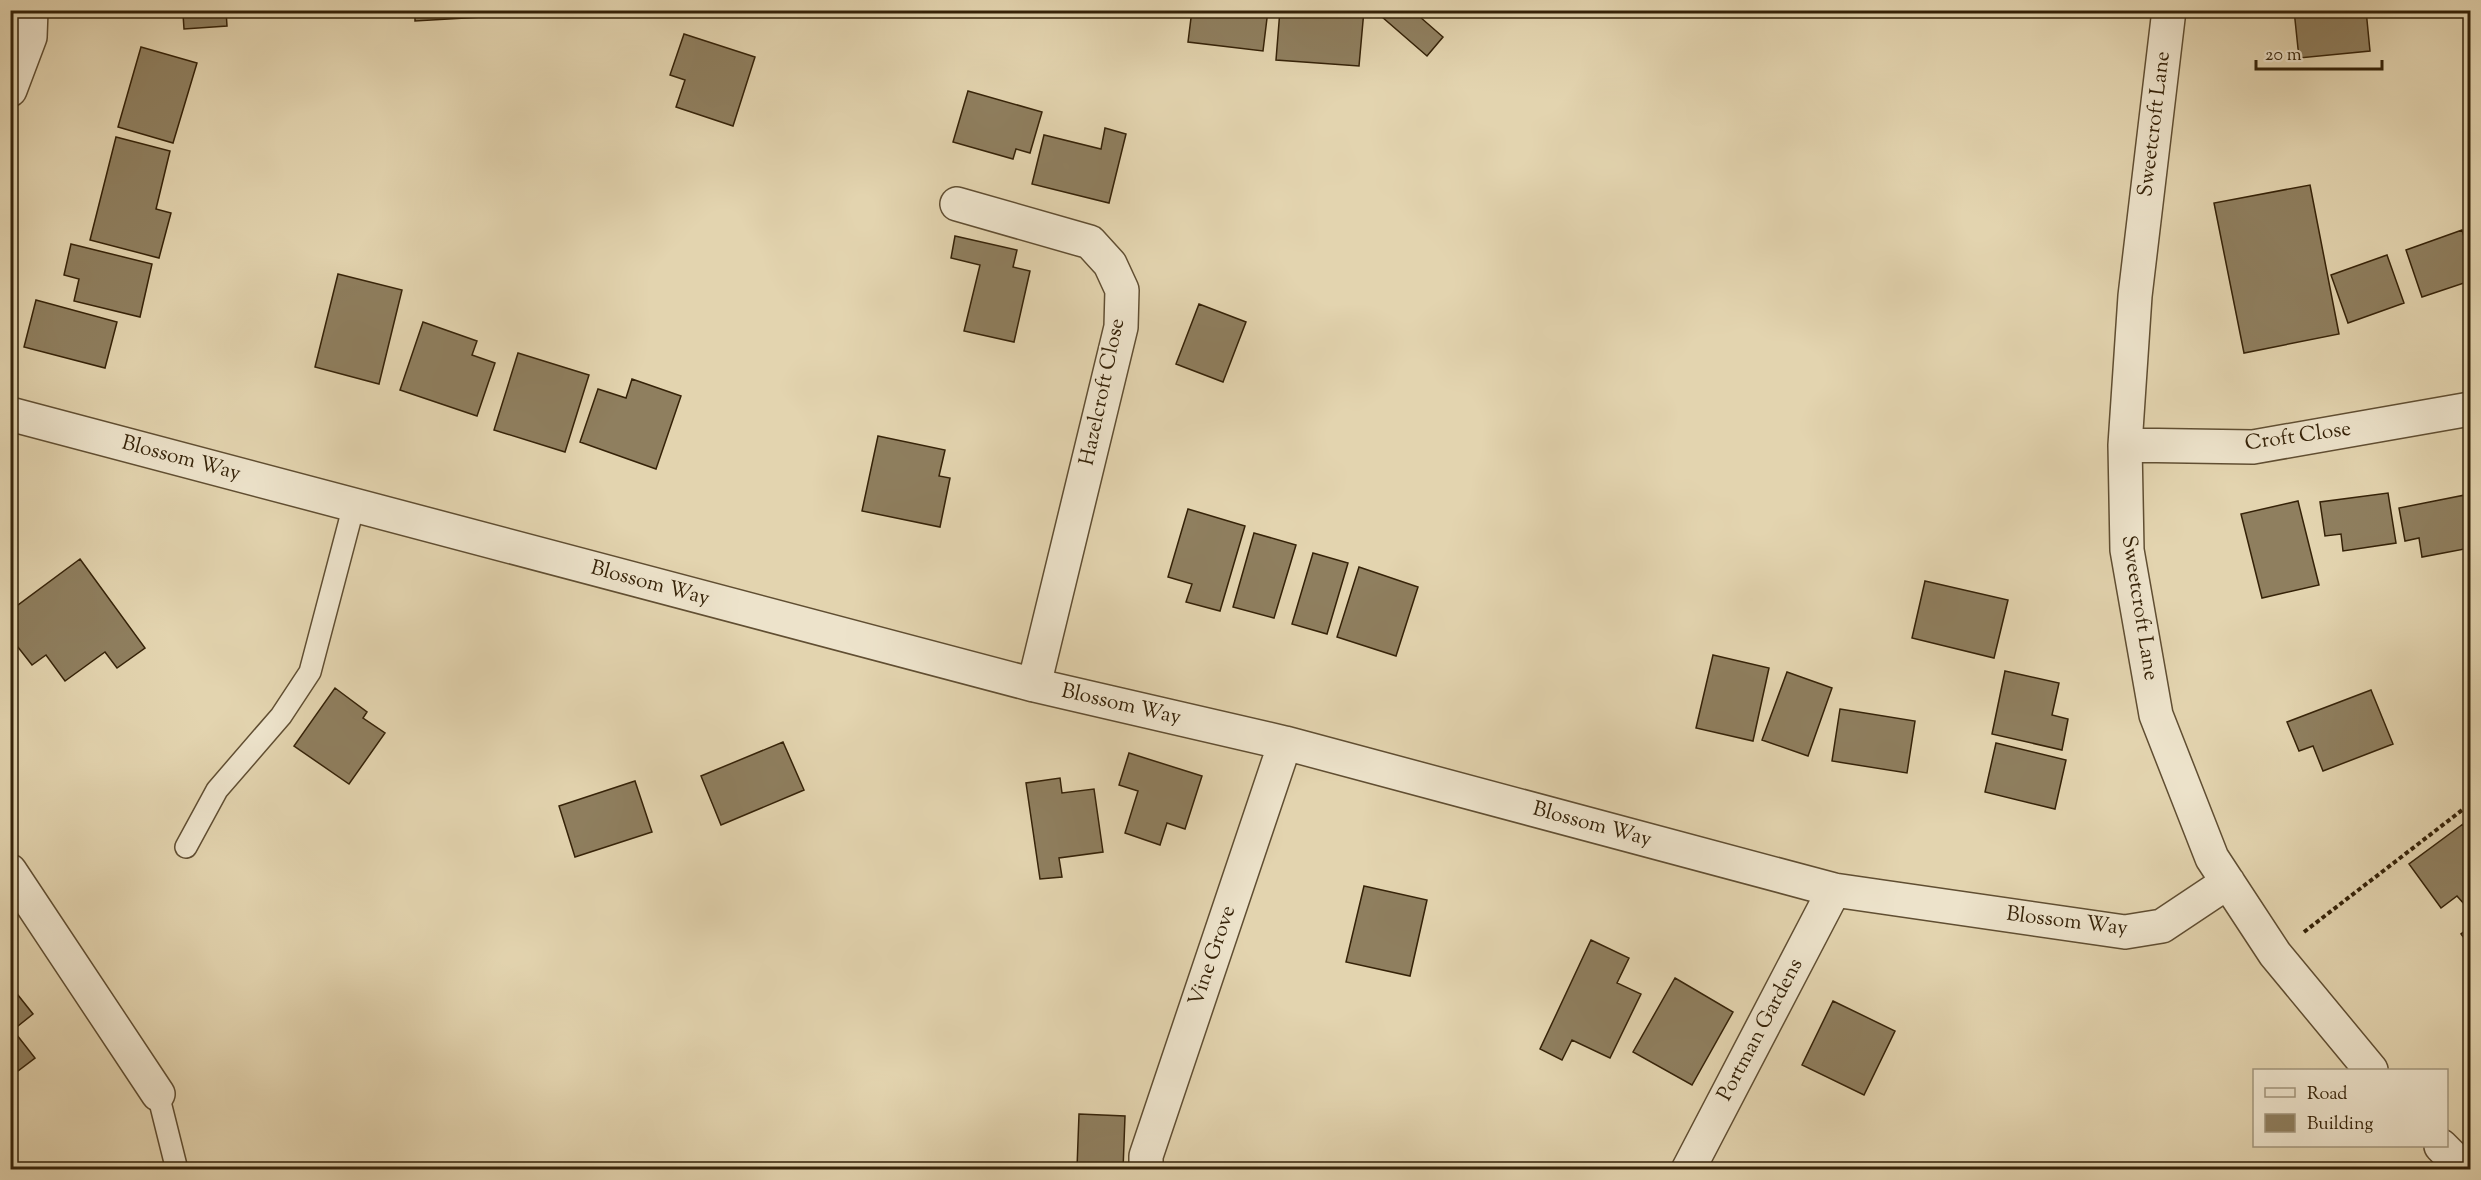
<svg xmlns="http://www.w3.org/2000/svg" width="2481" height="1180" font-family="'Sorts Mill Goudy',serif">
	<style>
		.building { fill: #8f7f5f; stroke: #352208; stroke-width: 1.5 }
		.lines { fill: none; stroke-linecap: round; stroke-linejoin: round }
		.service-casing { stroke: #604e32; stroke-width: 24 }
		.minor-casing { stroke: #604e32; stroke-width: 36 }
		.tertiary-casing { stroke: #604e32; stroke-width: 36 }
		.path { stroke: #352208; stroke-width: 4; stroke-dasharray: 4.5 3; stroke-linecap: butt }
		.service { stroke: #ede3cb; stroke-width: 21 }
		.minor { stroke: #ede3cb; stroke-width: 33 }
		.tertiary { stroke: #ede3cb; stroke-width: 33 }
		.labels { text-anchor: middle; dominant-baseline: central; stroke-width: 4.5; stroke-linejoin: round; paint-order: stroke }
		.street-label { font-size: 21px; fill: #352208; stroke: #ede3cb }
	</style>
	<rect width="100%" height="100%" fill="#e3d4af"/>
	<filter id="stains"><feTurbulence type="fractalNoise" baseFrequency=".00333" numOctaves="4"/><feColorMatrix values="0 0 0 0 .2 0 0 0 0 .09 0 0 0 0 .02 0 0 0 .5 -.17"/></filter>
	<radialGradient id="worn" r=".72"><stop offset=".6" stop-color="#630" stop-opacity="0"/><stop offset="1" stop-color="#630" stop-opacity=".3"/></radialGradient>
	<path class="building" d="M176,10H226L227,26L184,29L183,14H176Z
		M415,10H482V17L415,21Z
		M1192,10H1268L1263,51L1188,42Z
		M1280,10H1364L1359,66L1276,60Z
		M1374,10H1425L1420,17L1443,37L1427,56Z
		M2294,10L2347,12L2366,10L2370,51L2299,58Z
		M684,34L755,57L733,126L676,107L685,80L670,75Z
		M141,47L197,63L173,143L118,127Z
		M968,91L1042,112L1030,153L1016,149L1013,159L953,142Z
		M1105,128L1126,134L1109,203L1032,184L1044,135L1101,149Z
		M116,137L170,151L156,209L171,213L159,258L90,240Z
		M2310,185L2339,334L2244,353L2214,203Z
		M2462,230L2470,257V281L2422,297L2406,250Z
		M955,236L1017,250L1013,267L1030,271L1014,342L964,331L980,265L951,258Z
		M71,244L152,264L140,317L74,301L79,279L64,275Z
		M2387,255L2404,303L2348,323L2331,275Z
		M338,274L402,290L379,384L315,367Z
		M36,300L117,322L105,368L24,347Z
		M1199,304L1246,322L1223,382L1176,364Z
		M423,322L477,341L472,355L495,363L477,416L400,390Z
		M518,353L589,375L565,452L494,430Z
		M632,379L681,396L656,469L580,442L598,389L626,398Z
		M878,436L945,450L939,476L950,478L940,527L862,511Z
		M2388,493L2396,543L2343,551L2341,534L2325,536L2320,502Z
		M2465,495L2470,523V548L2422,557L2419,538L2405,541L2399,508Z
		M2298,501L2319,585L2262,598L2241,514Z
		M1188,509L1245,526L1220,611L1186,602L1192,584L1168,577Z
		M1254,533L1296,545L1274,618L1233,607Z
		M1313,553L1348,563L1327,634L1292,624Z
		M80,559L145,648L117,668L105,652L65,681L46,655L32,665L10,637V611Z
		M1359,567L1418,587L1396,656L1337,637Z
		M1925,581L2008,600L1994,658L1912,638Z
		M1713,655L1769,668L1753,741L1696,728Z
		M2005,671L2059,683L2052,715L2068,719L2062,750L1992,734Z
		M1787,672L1832,688L1808,756L1762,740Z
		M335,688L367,712L363,718L385,733L349,784L294,746Z
		M2371,690L2393,744L2323,771L2313,746L2299,751L2287,722Z
		M1840,709L1915,721L1907,773L1832,761Z
		M783,742L804,790L721,825L701,776Z
		M1996,743L2066,760L2055,809L1985,792Z
		M1129,753L1202,776L1185,829L1167,823L1160,845L1125,833L1138,791L1119,785Z
		M1060,778L1062,793L1094,789L1103,852L1059,858L1062,877L1040,879L1026,783Z
		M635,781L652,832L575,857L559,806Z
		M2463,824L2470,835V901L2465,905L2457,896L2441,908L2409,864Z
		M1364,886L1427,900L1410,976L1346,962Z
		M2470,927V946L2461,934Z
		M1591,940L1629,958L1617,983L1641,994L1610,1058L1572,1040L1562,1060L1540,1049Z
		M1675,978L1733,1012L1692,1085L1633,1052Z
		M10,985L33,1014L13,1030L35,1058L10,1077Z
		M1833,1001L1895,1031L1864,1095L1802,1065Z
		M1079,1114L1125,1116L1123,1170H1059L1060,1167L1077,1168Z"/>
	<g class="lines">
		<defs>
			<path id="service" d="M186,847L217,790L281,716L310,672L354,505
				M158,1094L177,1170"/>
			<path id="minor" d="M2169,10L2135,296L2125,445L2127,550L2156,715L2212,858L2275,954L2371,1070
				M957,204L1090,242L1110,264L1122,290L1121,327L1034,685
				M10,414L1034,685L1285,743L1834,890L2125,932L2162,926L2228,882
				M2125,445L2253,447L2470,409
				M10,871L158,1094
				M2441,1146L2465,1170
				M1146,1170V1156L1285,743
				M1688,1170L1834,890"/>
			<path id="tertiary" d="M10,90L30,37L31,10"/>
		</defs>
		<use href="#service" class="service-casing"/>
		<use href="#minor" class="minor-casing"/>
		<use href="#tertiary" class="tertiary-casing"/>
		<path class="path" d="M2304,932L2470,804"/>
		<use href="#service" class="service"/>
		<use href="#minor" class="minor"/>
		<use href="#tertiary" class="tertiary"/>
	</g>
	<g class="labels">
		<g class="street-label">
			<text transform="translate(2155 124) rotate(-83)">Sweetcroft Lane</text>
			<text transform="translate(1103 392) rotate(-78)">Hazelcroft Close</text>
			<text transform="translate(2298 437) rotate(-8)">Croft Close</text>
			<text transform="translate(181 459) rotate(15)">Blossom Way</text>
			<text transform="translate(650 584) rotate(15)">Blossom Way</text>
			<text transform="translate(2139 608) rotate(81)">Sweetcroft Lane</text>
			<text transform="translate(1121 705) rotate(13)">Blossom Way</text>
			<text transform="translate(1592 825) rotate(15)">Blossom Way</text>
			<text transform="translate(2067 922) rotate(7)">Blossom Way</text>
			<text transform="translate(1213 956) rotate(-71)">Vine Grove</text>
			<text transform="translate(1761 1030) rotate(-62)">Portman Gardens</text>
		</g>
	</g>
	<rect width="2481" height="1180" fill="none" stroke="#e3d4af" stroke-width="36"/>
	<rect x="12" y="12" width="2457" height="1156" fill="none" stroke="#352208" stroke-width="3"/>
	<rect x="18" y="18" width="2445" height="1144" fill="none" stroke="#352208" stroke-width="1.5"/>
	<rect x="2253" y="1069" width="195" height="78" fill="#ede3cb" stroke="#a3967d" stroke-width="1.5"/>
	<rect x="2265" y="1088" width="30" height="9" fill="#ede3cb" stroke="#a3967d" stroke-width="1.5"/>
	<text x="2307" y="1099" font-size="18" fill="#352208">Road</text>
	<rect x="2265" y="1114" width="30" height="18" fill="#8f7f5f" stroke="#a3967d" stroke-width="1.5"/>
	<text x="2307" y="1129" font-size="18" fill="#352208">Building</text>
	<path d="M2256 60v9h126v-9" fill="none" stroke="#352208" stroke-width="3"/>
	<text x="2265" y="60" font-size="18" fill="#352208" stroke="#ede3cb" stroke-width="4.5" paint-order="stroke">20 m</text>
	<rect width="100%" height="100%" filter="url(#stains)"/>
	<rect width="100%" height="100%" fill="url(#worn)"/>
</svg>
